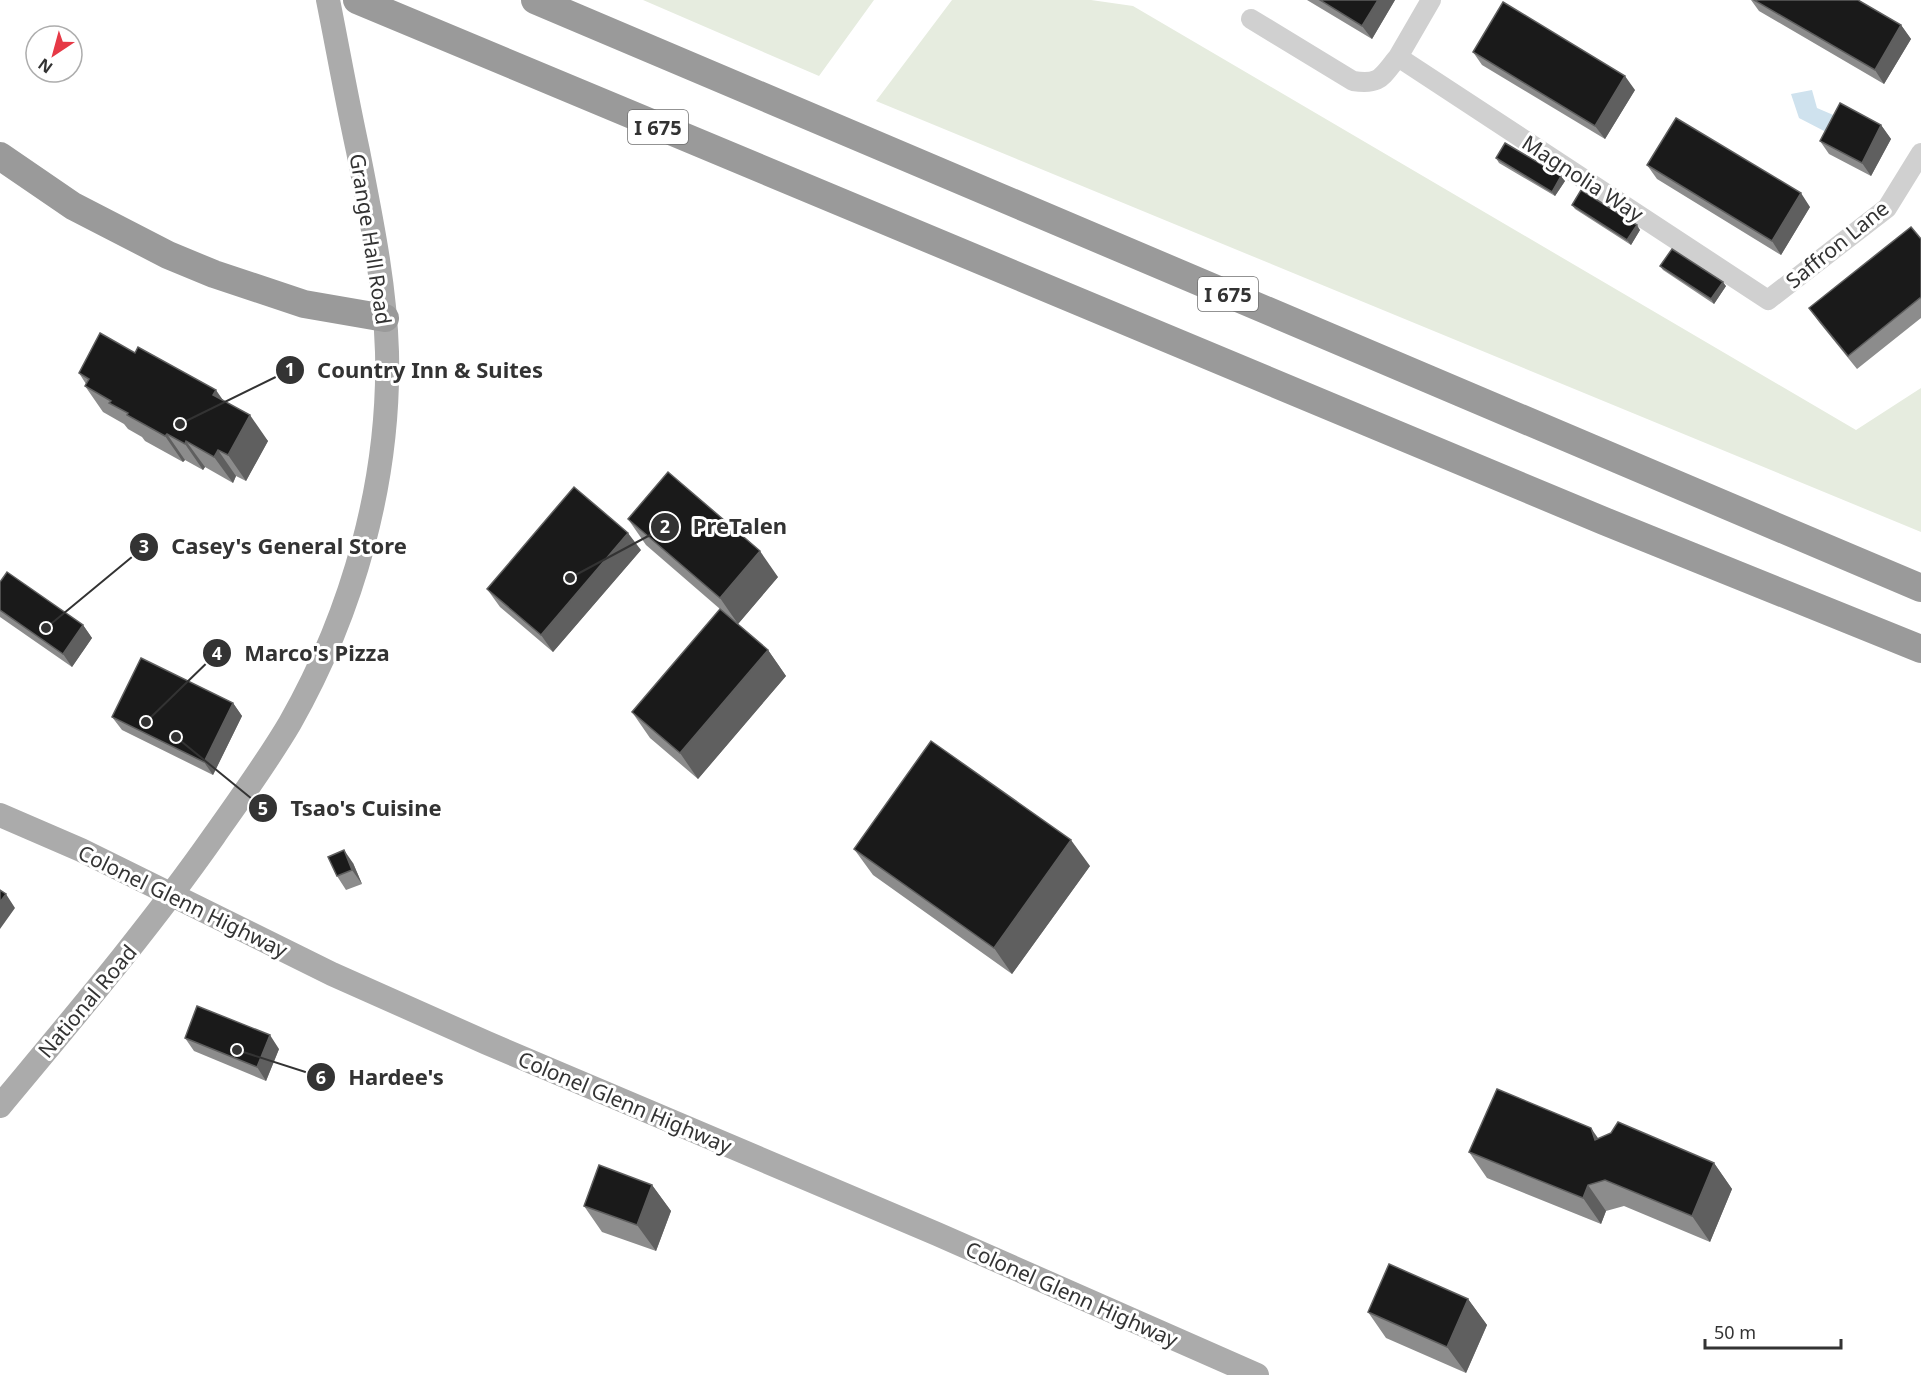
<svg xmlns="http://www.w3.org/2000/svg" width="1921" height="1375" font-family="'Noto Sans',sans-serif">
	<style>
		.green { fill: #e6ecdf }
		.water { fill: #cfe2ee }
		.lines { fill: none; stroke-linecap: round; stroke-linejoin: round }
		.minor { stroke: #d0d0d0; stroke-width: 20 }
		.major { stroke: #ababab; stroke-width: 24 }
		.highway { stroke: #9a9a9a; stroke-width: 28 }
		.wall { fill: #8c8c8c }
		.shaded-wall { fill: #5f5f5f }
		.building { fill: #1a1a1a; stroke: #5f5f5f; stroke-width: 1.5 }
		.labels { text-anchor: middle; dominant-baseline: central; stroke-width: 6; stroke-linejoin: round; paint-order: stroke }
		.shield { fill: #fff; stroke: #707070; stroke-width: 1.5 }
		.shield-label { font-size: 20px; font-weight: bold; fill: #333 }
		.street-label { font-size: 21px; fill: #333; stroke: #fff }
		.leader { fill: none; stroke: #333; stroke-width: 2 }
		.callout-dot { fill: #333; stroke: #fff; stroke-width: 2 }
		.mark-label { font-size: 18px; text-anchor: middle; font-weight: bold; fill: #fff }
		.callout-label { font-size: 22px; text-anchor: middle; font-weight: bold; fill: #333; stroke: #fff; stroke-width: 6; stroke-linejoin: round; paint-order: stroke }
	</style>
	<rect width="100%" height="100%" fill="#fff"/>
	<path class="green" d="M643,0H874L819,76Z
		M952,0H1091L1133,6L1856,430L1921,388V532L876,101Z"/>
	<path class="water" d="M1812,90L1817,108L1838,117L1828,133L1799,118L1791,94Z"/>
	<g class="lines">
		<path class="minor" d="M1431,0L1398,57L1768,300L1887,208L1921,153
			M1251,19L1353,81C1381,85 1381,77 1398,57"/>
		<path class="major" d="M0,815L81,850L332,974L487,1043L937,1234L1257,1375
			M0,1106C74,1017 148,930 214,836C240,799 267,762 290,723C353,612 390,481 387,352C385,284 371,218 358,151C347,101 338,50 328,0"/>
		<path class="highway" d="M357,0L1604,521L1921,649
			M535,0L1921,588
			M0,156L73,206L168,255L214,274L304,304L385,318"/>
	</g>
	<path class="wall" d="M1307,0H1395L1372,39Z
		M1751,0H1858L1901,25L1911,39L1884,84L1759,11Z
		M1473,52L1635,90L1605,139L1482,65Z
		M1881,125L1891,139L1871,176L1829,154L1820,141Z
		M1496,158L1565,181L1555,196L1499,163Z
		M1647,165L1810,207L1781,255L1657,179Z
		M1572,205L1640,230L1631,245L1575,209Z
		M1921,239V318L1857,369L1819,322L1809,308Z
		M1660,266L1726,286L1714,304L1663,270Z
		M79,373L223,400L268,441L246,481L236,476L233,483L205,467L203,470L185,460L183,462L145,441L142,437L128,429L124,424L103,412L85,386L86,384Z
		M628,519L778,577L738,624L768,650L786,676L698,779L650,738L632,712L720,609L646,545Z
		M641,550L553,652L500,607L487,589Z
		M0,582L83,625L92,638L72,667L0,617Z
		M233,703L242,716L213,775L122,730L112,717Z
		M854,849L1090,866L1012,974L873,875Z
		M353,863L362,884L346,890L337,876Z
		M185,1038L279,1049L266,1081L194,1051Z
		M1598,1138L1714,1163L1732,1189L1710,1242L1624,1206L1606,1211L1601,1224L1487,1178L1469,1152Z
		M652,1185L671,1211L656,1251L602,1232L584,1206Z
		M1468,1299L1487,1325L1466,1373L1386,1338L1368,1312Z"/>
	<path class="shaded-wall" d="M1378,0H1395L1372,39L1362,26Z
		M1901,25L1911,39L1884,84L1875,70Z
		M1625,76L1635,90L1605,139L1595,126Z
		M1881,125L1891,139L1871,176L1862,163Z
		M1561,176L1565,181L1555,196L1552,192Z
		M1801,193L1810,207L1781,255L1772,241Z
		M1637,225L1640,230L1631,245L1627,240Z
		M1723,282L1726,286L1714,304L1711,299Z
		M216,390L234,416L213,395Z
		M250,415L268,441L246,481L228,455Z
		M167,434L185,460L183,462L165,436Z
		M186,441L205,467L203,470L185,444Z
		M218,450L236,476L233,483L214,457Z
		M628,533L641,550L553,652L541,635Z
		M760,551L778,577L738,624L720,598Z
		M83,625L92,638L72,667L63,654Z
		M768,650L786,676L698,779L680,753Z
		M233,703L242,716L213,775L204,762Z
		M1071,840L1090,866L1012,974L994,948Z
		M344,850L353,863L362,884L352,870Z
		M6,894L15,908L0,929V902Z
		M270,1035L279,1049L266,1081L257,1067Z
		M1591,1128L1609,1154L1595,1140Z
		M1714,1163L1732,1189L1710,1242L1692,1216Z
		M652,1185L671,1211L656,1251L637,1225Z
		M1588,1185L1606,1211L1601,1224L1583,1198Z
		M1468,1299L1487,1325L1466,1373L1447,1347Z"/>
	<path class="building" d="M1320,0H1378L1362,26Z
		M1754,0H1858L1901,25L1875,70Z
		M1503,2L1625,76L1595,126L1473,52Z
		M1840,103L1881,125L1862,163L1820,141Z
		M1676,118L1801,193L1772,241L1647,165Z
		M1505,143L1561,176L1552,192L1496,158Z
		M1581,190L1637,225L1627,240L1572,205Z
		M1911,227L1921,239V297L1848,356L1809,308Z
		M1672,249L1723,282L1711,299L1660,266Z
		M100,333L135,353L138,347L216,390L213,395L250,415L228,455L218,450L214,457L186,441L185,444L167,434L165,436L127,415L128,413L109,403L111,401L85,386L89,379L79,373Z
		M668,472L760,551L720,598L628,519Z
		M574,487L628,533L541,635L487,589Z
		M7,572L83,625L63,654L0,610V582Z
		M720,609L768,650L680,753L632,712Z
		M141,658L233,703L204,762L112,717Z
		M931,741L1071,840L994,948L854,849Z
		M344,850L352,870L337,876L328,857Z
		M0,890L6,894L0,902Z
		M197,1006L270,1035L257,1067L185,1038Z
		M1497,1089L1591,1128L1595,1140L1611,1133L1618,1122L1714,1163L1692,1216L1605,1180L1588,1185L1583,1198L1469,1152Z
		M599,1165L652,1185L637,1225L584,1206Z
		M1389,1264L1468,1299L1447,1347L1368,1312Z"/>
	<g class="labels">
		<g class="shield">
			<rect x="628" y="110" width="60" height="34" rx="4.5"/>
			<rect x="1198" y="277" width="60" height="34" rx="4.5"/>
		</g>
		<g class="shield-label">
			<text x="658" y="127">I 675</text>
			<text x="1228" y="294">I 675</text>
		</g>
		<g class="street-label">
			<text transform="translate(1583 178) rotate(33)">Magnolia Way</text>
			<text transform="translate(371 239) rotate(81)">Grange Hall Road</text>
			<text transform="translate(1837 244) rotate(-39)">Saffron Lane</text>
			<text transform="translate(183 901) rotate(26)">Colonel Glenn Highway</text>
			<text transform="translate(87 1001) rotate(-50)">National Road</text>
			<text transform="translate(625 1102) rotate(23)">Colonel Glenn Highway</text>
			<text transform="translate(1072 1294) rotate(24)">Colonel Glenn Highway</text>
		</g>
	</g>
	<path class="leader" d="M180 424L290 370M570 578L665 527M46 628L144 547M146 722L217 653M176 737L263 808M237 1050L321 1077"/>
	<g class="callout-dot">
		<circle cx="180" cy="424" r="6"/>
		<circle cx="570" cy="578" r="6"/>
		<circle cx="46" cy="628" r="6"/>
		<circle cx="146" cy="722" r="6"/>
		<circle cx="176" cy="737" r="6"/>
		<circle cx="237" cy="1050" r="6"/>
		<circle cx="290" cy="370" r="15"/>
		<circle cx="665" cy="527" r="15"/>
		<circle cx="144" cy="547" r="15"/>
		<circle cx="217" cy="653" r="15"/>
		<circle cx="263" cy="808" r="15"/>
		<circle cx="321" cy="1077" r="15"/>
	</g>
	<g class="mark-label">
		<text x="290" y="376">1</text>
		<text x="665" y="533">2</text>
		<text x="144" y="553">3</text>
		<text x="217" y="660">4</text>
		<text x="263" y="815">5</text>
		<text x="321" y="1084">6</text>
	</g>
	<g class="callout-label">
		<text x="430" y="378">Country Inn &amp; Suites</text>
		<text x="740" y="534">PreTalen</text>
		<text x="289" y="554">Casey's General Store</text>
		<text x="317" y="661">Marco's Pizza</text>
		<text x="366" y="816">Tsao's Cuisine</text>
		<text x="396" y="1085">Hardee's</text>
	</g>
	<g transform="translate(54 54) rotate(216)"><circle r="28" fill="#ffffff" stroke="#adadad" stroke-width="1.5"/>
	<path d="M0-4.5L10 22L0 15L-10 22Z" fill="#e63946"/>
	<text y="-9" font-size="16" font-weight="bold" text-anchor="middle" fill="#333333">N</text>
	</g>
	<path d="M1705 1339v9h136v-9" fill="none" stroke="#333333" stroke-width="3"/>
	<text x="1714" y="1339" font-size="18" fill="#333333" stroke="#ffffff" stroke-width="4.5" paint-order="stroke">50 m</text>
</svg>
